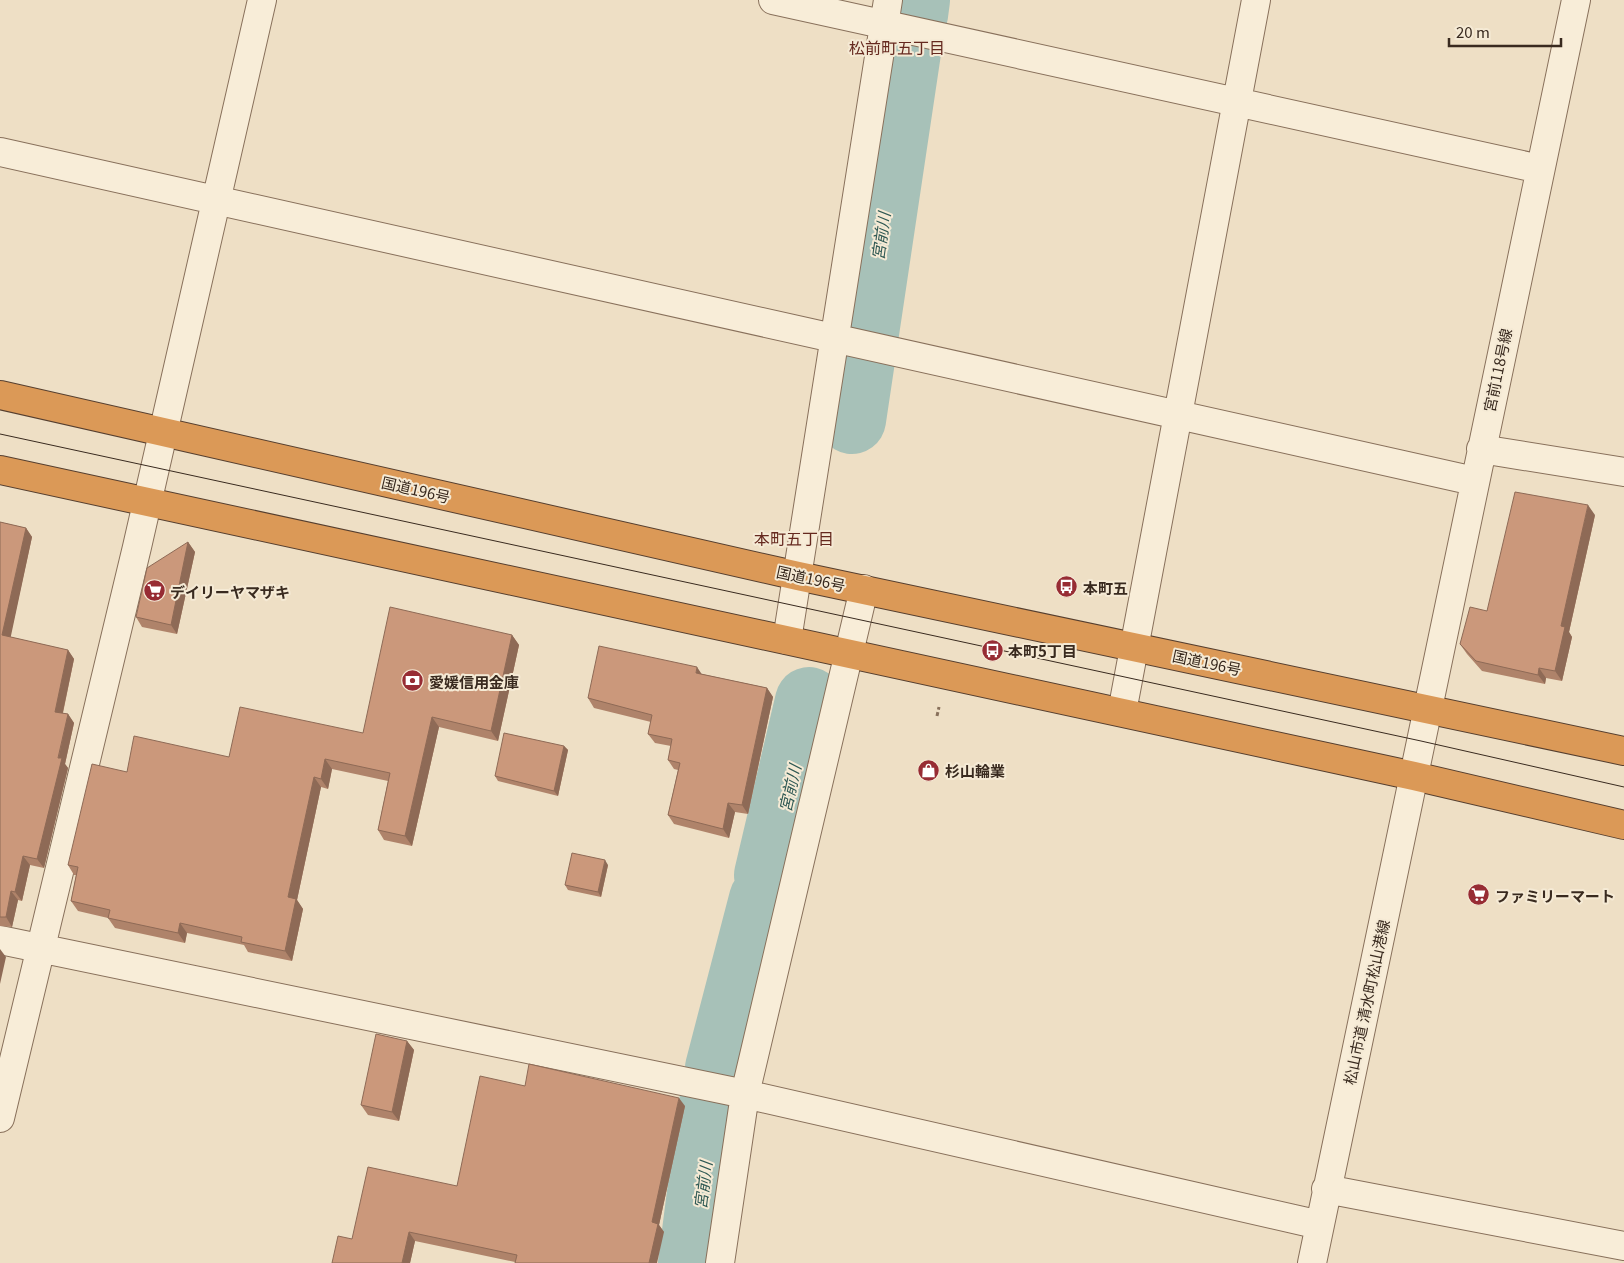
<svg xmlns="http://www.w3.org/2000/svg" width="1624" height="1263" font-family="Georgia,'Noto Sans JP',serif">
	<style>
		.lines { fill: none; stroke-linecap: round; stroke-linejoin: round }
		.river { stroke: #a7c1b8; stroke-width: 68 }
		.minor-casing { stroke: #88705b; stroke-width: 30 }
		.highway-casing { stroke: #563f2f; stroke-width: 30 }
		.path { stroke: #88705b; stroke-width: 3; stroke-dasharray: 4 2.5; stroke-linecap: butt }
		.minor { stroke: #f8edd8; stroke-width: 28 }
		.highway { stroke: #db9957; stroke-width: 28 }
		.tram { stroke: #392a1f; stroke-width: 1 }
		.wall { fill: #af836a }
		.shaded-wall { fill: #8e6a56 }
		.building { fill: #cb987b; stroke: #8e6a56 }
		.labels { text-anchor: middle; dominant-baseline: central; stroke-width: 4; stroke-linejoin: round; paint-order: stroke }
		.street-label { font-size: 15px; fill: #392a1f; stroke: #f5ead5 }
		.poi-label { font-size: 15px; font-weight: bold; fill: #392a1f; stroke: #f5ead5; text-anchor: start }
		.neighbourhood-label { font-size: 16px; fill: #65291f; stroke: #f5ead5 }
		.water-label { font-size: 16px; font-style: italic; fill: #2e5853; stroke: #f5ead5 }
	</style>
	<rect width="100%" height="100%" fill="#eedfc5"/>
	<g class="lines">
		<path class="river" d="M914,15L916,0
			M852,420L907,52
			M768,875L809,701
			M719,1068L763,899
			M692,1263L712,1107"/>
		<defs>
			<path id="minor" d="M773,0L1540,169
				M0,152L1474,481
				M1481,449L1624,472
				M787,640L888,0
				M1122,712L1256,0
				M0,940L745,1094L1320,1225
				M0,1118L137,547L262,0
				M1326,1189L1624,1246
				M720,1263L745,1094L864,589
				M1312,1263L1576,0"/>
			<path id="highway" d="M0,395L798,576L1624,751
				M0,470L1414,776L1624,825"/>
		</defs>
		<use href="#minor" class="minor-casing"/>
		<use href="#highway" class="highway-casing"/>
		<path class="path" d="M937,716L939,707"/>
		<use href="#minor" class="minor"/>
		<use href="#highway" class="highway"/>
		<path class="tram" d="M0,434L1421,741L1624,787"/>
	</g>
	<path class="wall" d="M1595,515L1569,632L1572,637L1562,681L1546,678L1545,684L1482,671L1467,654L1460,644L1487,611Z
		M0,522L26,528L32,537L10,637L68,650L74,659L63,713L68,714L74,723L65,764L68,768L44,868L30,865L22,901L18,900L12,927L0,926Z
		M188,542L195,552L177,634L142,627L136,617Z
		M512,635L519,645L498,741L439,727L412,846L384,840L378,830L388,781L332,769L328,789L321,787L297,900L303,909L292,961L248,952L244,945L187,933L185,943L115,928L108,918L78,911L71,901L76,875H74L68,865L127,772L229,757L363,733Z
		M702,674L767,688L773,697L748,814L735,812L729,838L674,824L668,815L678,770L674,769L668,760L671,746L655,743L648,734L651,722L594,708L588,698Z
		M564,746L568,750L558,796L498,781L495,776Z
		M608,865L601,897L568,890L565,885Z
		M407,1041L414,1050L399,1121L368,1115L361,1105Z
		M525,1086L685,1106L659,1225L664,1232L515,1262L415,1241L410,1263H332L352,1239L457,1186Z"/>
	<path class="shaded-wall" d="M1588,505L1595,515L1569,632L1572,637L1562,681L1555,671L1561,626Z
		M26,528L32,537L9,645L2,635Z
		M188,542L195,552L177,634L171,625Z
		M512,635L519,645L498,741L491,731Z
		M68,650L74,659L61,721L55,712Z
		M697,667L703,676L696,673Z
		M1539,668L1546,678L1545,684L1538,675Z
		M767,688L773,697L748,814L742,805Z
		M68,714L74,723L65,764L68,768L44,868L37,859Z
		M432,717L439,727L412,846L405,836Z
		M564,746L568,750L558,796L554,791Z
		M325,759L332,769L328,789L321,779Z
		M314,777L321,787L297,900L303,909L292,961L285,951L288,897Z
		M728,803L735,812L729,838L723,829Z
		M23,856L30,865L22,901L15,892Z
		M605,860L608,865L601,897L598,892Z
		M11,891L18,900L12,927L6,917Z
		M180,923L187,933L185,943L178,933Z
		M0,949L6,957L0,984Z
		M407,1041L414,1050L399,1121L392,1112Z
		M679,1098L685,1106L659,1225L664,1232L657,1263H649L652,1222Z
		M409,1232L415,1241L410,1263H402Z"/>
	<path class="building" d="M1515,492L1588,505L1561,626L1565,627L1555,671L1539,668L1538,675L1476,661L1460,644L1470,607L1487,611Z
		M0,522L26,528L2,635L68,650L55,712L68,714L58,758H62L37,859L23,856L15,892L11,891L6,917H0Z
		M188,542L171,625L136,617L147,568Z
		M390,607L512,635L491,731L432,717L405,836L378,830L390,773L325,759L321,779L314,777L288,897L296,899L285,951L241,942L242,937L180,923L178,933L108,918L110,910L71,901L78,867L68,865L92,764L127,772L134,736L229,757L240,707L363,733Z
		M599,646L697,667L696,673L767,688L742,805L728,803L723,829L668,815L680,763L668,760L672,739L648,734L652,715L588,698Z
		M504,733L564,746L554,791L495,776Z
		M572,853L605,860L598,892L565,885Z
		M376,1034L407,1041L392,1112L361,1105Z
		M529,1064L679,1098L652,1222L658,1224L649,1263H515L517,1255L409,1232L402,1263H332L338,1236L352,1239L368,1167L457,1186L480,1076L525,1086Z"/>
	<defs>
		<symbol id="bus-disc" viewBox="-11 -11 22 22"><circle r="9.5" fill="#972c34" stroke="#f5ead5"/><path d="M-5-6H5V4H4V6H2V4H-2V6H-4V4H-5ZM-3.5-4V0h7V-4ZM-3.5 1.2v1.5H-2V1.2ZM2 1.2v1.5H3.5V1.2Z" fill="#fff"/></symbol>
		<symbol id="supermarket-disc" viewBox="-11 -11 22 22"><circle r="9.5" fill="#972c34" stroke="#f5ead5"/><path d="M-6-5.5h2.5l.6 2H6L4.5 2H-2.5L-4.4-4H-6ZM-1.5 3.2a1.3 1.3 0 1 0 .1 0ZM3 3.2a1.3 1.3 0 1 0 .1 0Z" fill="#fff"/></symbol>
		<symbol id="bank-disc" viewBox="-11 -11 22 22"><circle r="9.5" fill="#972c34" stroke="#f5ead5"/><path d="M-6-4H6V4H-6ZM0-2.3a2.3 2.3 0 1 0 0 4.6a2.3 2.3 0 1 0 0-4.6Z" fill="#fff"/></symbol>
		<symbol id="shop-disc" viewBox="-11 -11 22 22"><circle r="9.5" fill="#972c34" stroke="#f5ead5"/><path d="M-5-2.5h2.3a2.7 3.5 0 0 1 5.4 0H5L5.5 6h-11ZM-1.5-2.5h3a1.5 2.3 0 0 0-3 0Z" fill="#fff"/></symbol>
	</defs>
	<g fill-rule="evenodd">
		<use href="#bus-disc" x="1054" y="574" width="25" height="25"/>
		<use href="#supermarket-disc" x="142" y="578" width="25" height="25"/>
		<use href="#bus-disc" x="980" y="638" width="25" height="25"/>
		<use href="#bank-disc" x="400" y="668" width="25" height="25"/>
		<use href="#shop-disc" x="916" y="758" width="25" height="25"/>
		<use href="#supermarket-disc" x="1466" y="882" width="25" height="25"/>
	</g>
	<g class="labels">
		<g class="street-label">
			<text transform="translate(1497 370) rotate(-78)">宮前118号線</text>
			<text transform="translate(416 489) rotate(13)">国道196号</text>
			<text transform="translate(811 578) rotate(12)">国道196号</text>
			<text transform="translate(1207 662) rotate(12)">国道196号</text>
			<text transform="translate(1366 1002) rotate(-78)">松山市道 清水町松山港線</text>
		</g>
		<g class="poi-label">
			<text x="1083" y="587">本町五</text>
			<text x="170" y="591">デイリーヤマザキ</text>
			<text x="1008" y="650">本町5丁目</text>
			<text x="429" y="681">愛媛信用金庫</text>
			<text x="945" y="770">杉山輪業</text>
			<text x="1495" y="895">ファミリーマート</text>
		</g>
		<g class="neighbourhood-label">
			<text x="897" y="47">松前町五丁目</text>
			<text x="794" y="538">本町五丁目</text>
		</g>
		<g class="water-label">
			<text transform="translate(880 236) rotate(-82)">宮前川</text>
			<text transform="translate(789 788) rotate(-77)">宮前川</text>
			<text transform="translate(702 1185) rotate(-83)">宮前川</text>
		</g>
	</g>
	<path d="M1449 38v8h112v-8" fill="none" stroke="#392a1f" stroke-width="2.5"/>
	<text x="1456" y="38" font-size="15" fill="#392a1f" stroke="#f5ead5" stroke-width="4" paint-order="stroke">20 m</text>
</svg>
